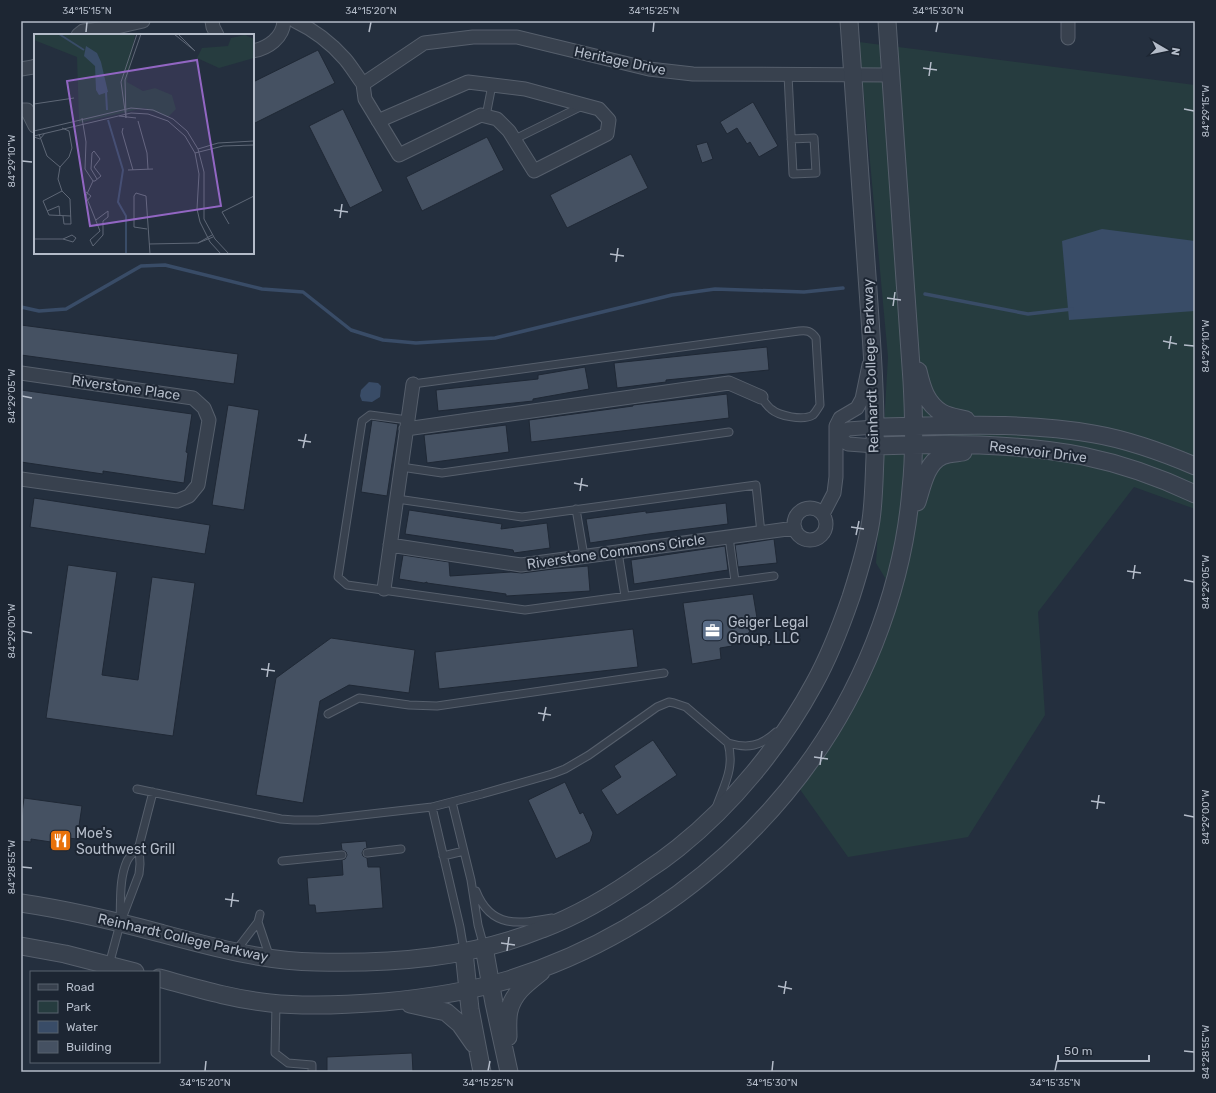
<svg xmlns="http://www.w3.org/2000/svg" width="1216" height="1093" font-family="Rubik,sans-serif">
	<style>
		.green { fill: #263c3f }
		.water { fill: #394c67 }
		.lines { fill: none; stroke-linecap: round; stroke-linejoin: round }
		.stream { stroke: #394c67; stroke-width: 3.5 }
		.building { fill: #455162; stroke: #1f2835 }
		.service-casing { stroke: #565f6c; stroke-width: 9 }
		.minor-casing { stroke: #565f6c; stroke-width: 15 }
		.tertiary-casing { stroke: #565f6c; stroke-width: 19 }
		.service { stroke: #38414e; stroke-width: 7 }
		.minor { stroke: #38414e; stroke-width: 13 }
		.tertiary { stroke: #38414e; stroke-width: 17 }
		.ticks { fill: none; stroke: #b4bcc9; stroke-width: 1.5 }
		.labels { text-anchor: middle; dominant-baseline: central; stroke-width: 4; stroke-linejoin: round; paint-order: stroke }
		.street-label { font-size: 14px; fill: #b4bcc9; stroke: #1d2633 }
		.poi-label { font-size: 14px; fill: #b4bcc9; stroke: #1d2633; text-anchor: start }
		.inset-river { fill: none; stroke: #394c67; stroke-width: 2 }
		.inset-road { fill: none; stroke: #5e6776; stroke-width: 1 }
		.view { fill: #9266c3; fill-opacity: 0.15; stroke: #9266c3; stroke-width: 2 }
		.inset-edge { fill: none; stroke: #b4bcc9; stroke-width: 2 }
		.neatline { fill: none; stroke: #b4bcc9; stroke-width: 1.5 }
		.ticks-label { font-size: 10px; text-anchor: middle; fill: #b4bcc9 }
	</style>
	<rect width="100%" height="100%" fill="#242f3e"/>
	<path class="green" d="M859,42L1195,85V509L1134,487L1038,612L1045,715L968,837L848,857L794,781L859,681L893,591L876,563L888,357Z"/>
	<path class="water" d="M1102,229L1195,241V311L1069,320L1062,241Z
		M369,382L378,383L381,386L380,397L372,402L362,401L360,396L361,390Z"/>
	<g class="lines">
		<path class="stream" d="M925,294L1028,314L1072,309
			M21,307L39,311L66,309L141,266L165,265L262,289L303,292L351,330L383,340L416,343L495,338L672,295L715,289L804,292L843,288"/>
	</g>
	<path class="building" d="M318,50L335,83L253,124V82Z
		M753,102L778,146L759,157L750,142L747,144L737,128L727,134L720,122Z
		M343,109L383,191L350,208L309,126Z
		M487,137L504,170L422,211L406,177Z
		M707,142L713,159L702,163L696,145Z
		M631,154L648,188L567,228L550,195Z
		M21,325L238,354L234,384L21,355Z
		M767,347L769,370L666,380V382L617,388L614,363Z
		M585,367L589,389L533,399V401L438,411L436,390L538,379V375Z
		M21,390L192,414L186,452L188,453L184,483L103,471V474L21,462Z
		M727,394L729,418L531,442L529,420L633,406V405Z
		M228,405L259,410L244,510L212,505Z
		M372,420L398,424L387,496L361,492Z
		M506,425L509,452L427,463L424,435Z
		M34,498L210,525L205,554L30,527Z
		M726,503L728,524L649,534L590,543L586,519L646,511V513Z
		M409,510L502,524L501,529L547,523L550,548L514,553L513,550L405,534Z
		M774,539L777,563L738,567L735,545Z
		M725,546L728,570L634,584L631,560Z
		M403,555L449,562L450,576L511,572L522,573L553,569L588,566L590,591L506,596V594L427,583V582L424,583L399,579Z
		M68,565L117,572L102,675L138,680L152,577L195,583L173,736L46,718Z
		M753,594L757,618L749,619L750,631L744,639L732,640V646L720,648L721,659L692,664L683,603Z
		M633,629L638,667L439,689L435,652Z
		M331,638L415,650L409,693L349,685L320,701L303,803L256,795L276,678Z
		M653,740L677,775L617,815L601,790L621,777L614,766Z
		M565,782L580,814L583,812L593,833L590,842L556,859L528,800Z
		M24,798L82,806L77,839L68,838L67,851L50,848L51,842L31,839V842L21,841V820Z
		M366,841L367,848L364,849L362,853L363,856L367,858L368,867H380L383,908L316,913L315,905H309L307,878L343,875L342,860L345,859L347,855L346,852L342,850L341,843Z
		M412,1053L413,1072H327V1057Z"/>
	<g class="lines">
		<defs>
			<path id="service" d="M788,75L793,174L816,173L814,138L791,139
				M486,116L492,85
				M515,139L582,106
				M413,384L799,331C807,330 811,331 816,338L820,405C818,408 816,412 813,415C803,421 779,416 771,409C767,406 764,401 761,397
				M408,420L370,415L362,421L338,577L347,585L525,610L774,576
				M401,467L442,473L729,432
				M397,499L522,517L756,485L761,533
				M576,509L584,556
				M729,537L735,581
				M618,552L625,596
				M328,714L359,698L409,705L437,706L664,673
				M137,789L281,819L294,820H318L432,807L482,794L552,774L565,769L589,755L657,707L669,702L674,703L686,707L728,743C748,749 761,746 776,732
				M452,802L471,880L478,925L484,947
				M432,807L460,927L464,951
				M716,808C724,785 735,768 728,743
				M367,853L401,849
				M443,856L464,851
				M282,861L342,855
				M476,891C491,929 519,924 552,918
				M120,920C121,900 119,879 127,861C130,855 135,851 139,846
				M258,922L270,958
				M235,952L258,922L260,914
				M109,965L120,924L139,874L140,864L139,846L153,792
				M276,1004L275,1053L288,1063L312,1065V1072"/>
			<path id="minor" d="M212,21L213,27L217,35
				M295,21C314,30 331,43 345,59C351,66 357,76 363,84
				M78,35L83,31L117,27L143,21
				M1068,38V21
				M253,51C268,48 283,38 284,21
				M21,69L33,67L35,66
				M21,110H27L35,126
				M378,121L468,82L525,89L584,105L599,109L609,120L607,134L534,171L509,131L497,119L481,115L399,155L365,99L363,84L424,43L473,37H517L649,69L693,74L891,75
				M21,373L193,398L204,408L209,420L198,485L189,496L177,501L21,479
				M406,429L729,383L761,397
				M875,446L848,444L837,437L848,429L875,427
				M794 524a16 16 0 1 1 32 0a16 16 0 1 1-32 0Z
				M823,514L834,493L836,477V426L840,418L857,408L862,399L869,365
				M390,545L521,565L795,528
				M384,589L413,384"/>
			<path id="tertiary" d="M918,371C922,388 926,403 942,413C949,417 959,418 966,420
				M875,427C948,426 1022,421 1094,434C1129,440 1162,452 1195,466
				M875,446C944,443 1015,443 1083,456C1122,464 1159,477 1195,494
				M917,502C922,487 926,463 942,456C948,453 957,453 963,452
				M21,903C68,910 115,921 160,933C212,947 263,961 316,962C392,964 471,958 542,929C579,915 614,894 646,871C657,864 668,856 678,848C732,805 781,745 814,684C829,657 841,626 851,597C859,572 867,546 871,520C874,499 874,478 875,457C876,401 872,346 868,290C862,200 855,111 849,21
				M21,946L65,954L135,972
				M484,947L494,1003L509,1072
				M464,952L470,1009L482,1072
				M159,978C196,988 232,999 270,1003C308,1007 346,1005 384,1002C426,998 467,992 508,980C672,929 810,804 874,644C893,596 907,541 911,489C915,453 914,417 912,381L887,21
				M410,1004L446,1012L460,1024L474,1044
				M508,1037C508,1029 507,1019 509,1011C513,993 527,983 541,972"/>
		</defs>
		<use href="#service" class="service-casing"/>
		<use href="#minor" class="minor-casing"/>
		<use href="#tertiary" class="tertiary-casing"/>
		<use href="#service" class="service"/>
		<use href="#minor" class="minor"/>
		<use href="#tertiary" class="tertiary"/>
	</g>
	<path class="ticks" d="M86,32L87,22M369,32L371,22M653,32L654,22M936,32L938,22M923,68L937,70M929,76L931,62M1184,109L1194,111M22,161L32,162M334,210L348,212M340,218L342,204M610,254L624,256M616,262L618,248M887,298L901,300M893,306L895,292M1163,341L1177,344M1184,345L1194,346M1169,349L1171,336M22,396L32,398M298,440L311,442M303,448L306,434M574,483L588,486M580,491L582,478M851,527L864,529M856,535L859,521M1127,571L1141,573M1133,579L1135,565M1184,580L1194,582M22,631L32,633M261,669L275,671M267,677L269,663M538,713L551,715M543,721L546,707M814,757L828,759M820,765L822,751M1091,801L1105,803M1097,809L1099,795M1184,815L1194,817M22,867L32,868M225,899L239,901M231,907L233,893M501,943L515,945M507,951L509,937M778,986L792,989M784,994L786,981M1184,1051L1194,1052M205,1071L206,1061M488,1071L490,1061M772,1071L773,1061M1055,1071L1057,1061"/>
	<defs>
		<symbol id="office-square" viewBox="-11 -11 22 22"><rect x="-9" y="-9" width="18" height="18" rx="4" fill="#5c6f8a" stroke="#1d2633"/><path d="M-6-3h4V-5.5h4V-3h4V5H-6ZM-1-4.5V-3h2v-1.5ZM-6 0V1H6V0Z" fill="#fff"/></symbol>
		<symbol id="restaurant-square" viewBox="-11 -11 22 22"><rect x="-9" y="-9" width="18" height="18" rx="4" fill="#e8710a" stroke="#1d2633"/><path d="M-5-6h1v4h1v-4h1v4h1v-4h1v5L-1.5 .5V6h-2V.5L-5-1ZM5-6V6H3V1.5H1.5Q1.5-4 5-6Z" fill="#fff"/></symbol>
	</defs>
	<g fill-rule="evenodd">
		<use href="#office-square" x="700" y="618" width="25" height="25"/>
		<use href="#restaurant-square" x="48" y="828" width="25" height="25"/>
	</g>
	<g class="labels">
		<g class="street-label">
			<text transform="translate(620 61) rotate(12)">Heritage Drive</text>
			<text transform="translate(871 366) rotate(-92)">Reinhardt College Parkway</text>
			<text transform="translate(126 388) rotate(8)">Riverstone Place</text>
			<text transform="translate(1038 452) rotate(7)">Reservoir Drive</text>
			<text transform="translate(616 552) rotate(-8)">Riverstone Commons Circle</text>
			<text transform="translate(183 938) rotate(13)">Reinhardt College Parkway</text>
		</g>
		<g class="poi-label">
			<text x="728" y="622">Geiger Legal<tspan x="728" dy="16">Group, LLC</tspan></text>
			<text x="76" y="833">Moe's<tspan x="76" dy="16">Southwest Grill</tspan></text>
		</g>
	</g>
	<g transform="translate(34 34)">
		<rect width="220" height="220" fill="#242f3e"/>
		<path d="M0,0H101L93,48L109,57L121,54L138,61L142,75L134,83L110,74L45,89L43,23L0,6ZM211,1L220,5V24L185,34L163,24L168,14L194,12L197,4Z" fill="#263c3f"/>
		<path d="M52,12L63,19L67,28L74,58L65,61L62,56L61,32L50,22Z" fill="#394c67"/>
		<path class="inset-river" d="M25,0L50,16M72,58L73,76M74,86L89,136L84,168L92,182V220"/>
		<path class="inset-road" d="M103,0L87,48L92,84L91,46L107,0M140,0L161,17M144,0L161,17M0,70L40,64M85,82L102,84M48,84L52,108L51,135L59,147H61L67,142L60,133L66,125L60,117L58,119L57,135L63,145M104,87L113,119L114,135M28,94L35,97L38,114L35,123L26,133L24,145L28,157L36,165L37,190H30L29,182M89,94L88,98L99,136M0,97L97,74L119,76L139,85L153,97L164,115L170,138V185L181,205L195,220M5,100L13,122L26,133M0,102L97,79L114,80L134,87L151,102L161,119L165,140L163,175L166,188L176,208L187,220M0,103L6,105L11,99M164,115L184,109L220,107M161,119L189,112L220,111M94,136L119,135M59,147L52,162L66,197L56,206L59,212L69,201V187L74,183V177L62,186M28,157L9,167L15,181L37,182M52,158L57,162L53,167M13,177L25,172L26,182M195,190L188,178L220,162M113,195L100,193V162L102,159L112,162L116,220M38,201L42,204L39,208L29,205ZM178,201L164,209L179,203M0,205H29M115,210L164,209"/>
		<path class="view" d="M163,26L187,172L56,192L33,47Z"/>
		<rect width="220" height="220" class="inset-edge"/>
	</g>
	<rect width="1216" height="1093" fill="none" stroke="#1d2633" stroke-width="44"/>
	<rect x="30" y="971" width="130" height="92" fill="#1d2633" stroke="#59626f"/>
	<rect x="38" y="984" width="20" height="6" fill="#38414e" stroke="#59626f"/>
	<text x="66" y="991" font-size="12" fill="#b4bcc9">Road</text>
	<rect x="38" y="1001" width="20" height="12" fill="#263c3f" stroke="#59626f"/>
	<text x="66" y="1011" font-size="12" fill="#b4bcc9">Park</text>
	<rect x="38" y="1021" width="20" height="12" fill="#394c67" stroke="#59626f"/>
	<text x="66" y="1031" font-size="12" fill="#b4bcc9">Water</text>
	<rect x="38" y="1041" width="20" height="12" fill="#455162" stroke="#59626f"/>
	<text x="66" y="1051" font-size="12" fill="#b4bcc9">Building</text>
	<g transform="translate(1166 50) rotate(99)" stroke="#1d2633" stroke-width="3" paint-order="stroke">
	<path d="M0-3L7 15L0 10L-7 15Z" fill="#b4bcc9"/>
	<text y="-6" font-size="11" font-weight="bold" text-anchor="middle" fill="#b4bcc9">N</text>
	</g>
	<path d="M1058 1055v6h91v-6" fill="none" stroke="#b4bcc9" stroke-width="2"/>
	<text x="1064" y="1055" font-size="12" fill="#b4bcc9" stroke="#1d2633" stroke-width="3" paint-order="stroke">50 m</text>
	<rect x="22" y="22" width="1172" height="1049" class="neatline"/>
	<g class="ticks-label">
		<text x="87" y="14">34°15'15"N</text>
		<text x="371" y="14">34°15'20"N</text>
		<text x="654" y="14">34°15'25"N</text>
		<text x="938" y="14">34°15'30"N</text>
		<text transform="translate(1205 111) rotate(-90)" y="4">84°29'15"W</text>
		<text transform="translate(11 161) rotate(-90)" y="4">84°29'10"W</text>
		<text transform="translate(1205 346) rotate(-90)" y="4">84°29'10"W</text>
		<text transform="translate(11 396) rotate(-90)" y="4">84°29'05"W</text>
		<text transform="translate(1205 582) rotate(-90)" y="4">84°29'05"W</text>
		<text transform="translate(11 631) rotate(-90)" y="4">84°29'00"W</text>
		<text transform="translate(1205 817) rotate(-90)" y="4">84°29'00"W</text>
		<text transform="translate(11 867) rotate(-90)" y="4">84°28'55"W</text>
		<text transform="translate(1205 1052) rotate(-90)" y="4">84°28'55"W</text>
		<text x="205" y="1086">34°15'20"N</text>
		<text x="488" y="1086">34°15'25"N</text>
		<text x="772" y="1086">34°15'30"N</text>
		<text x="1055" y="1086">34°15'35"N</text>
	</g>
</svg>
